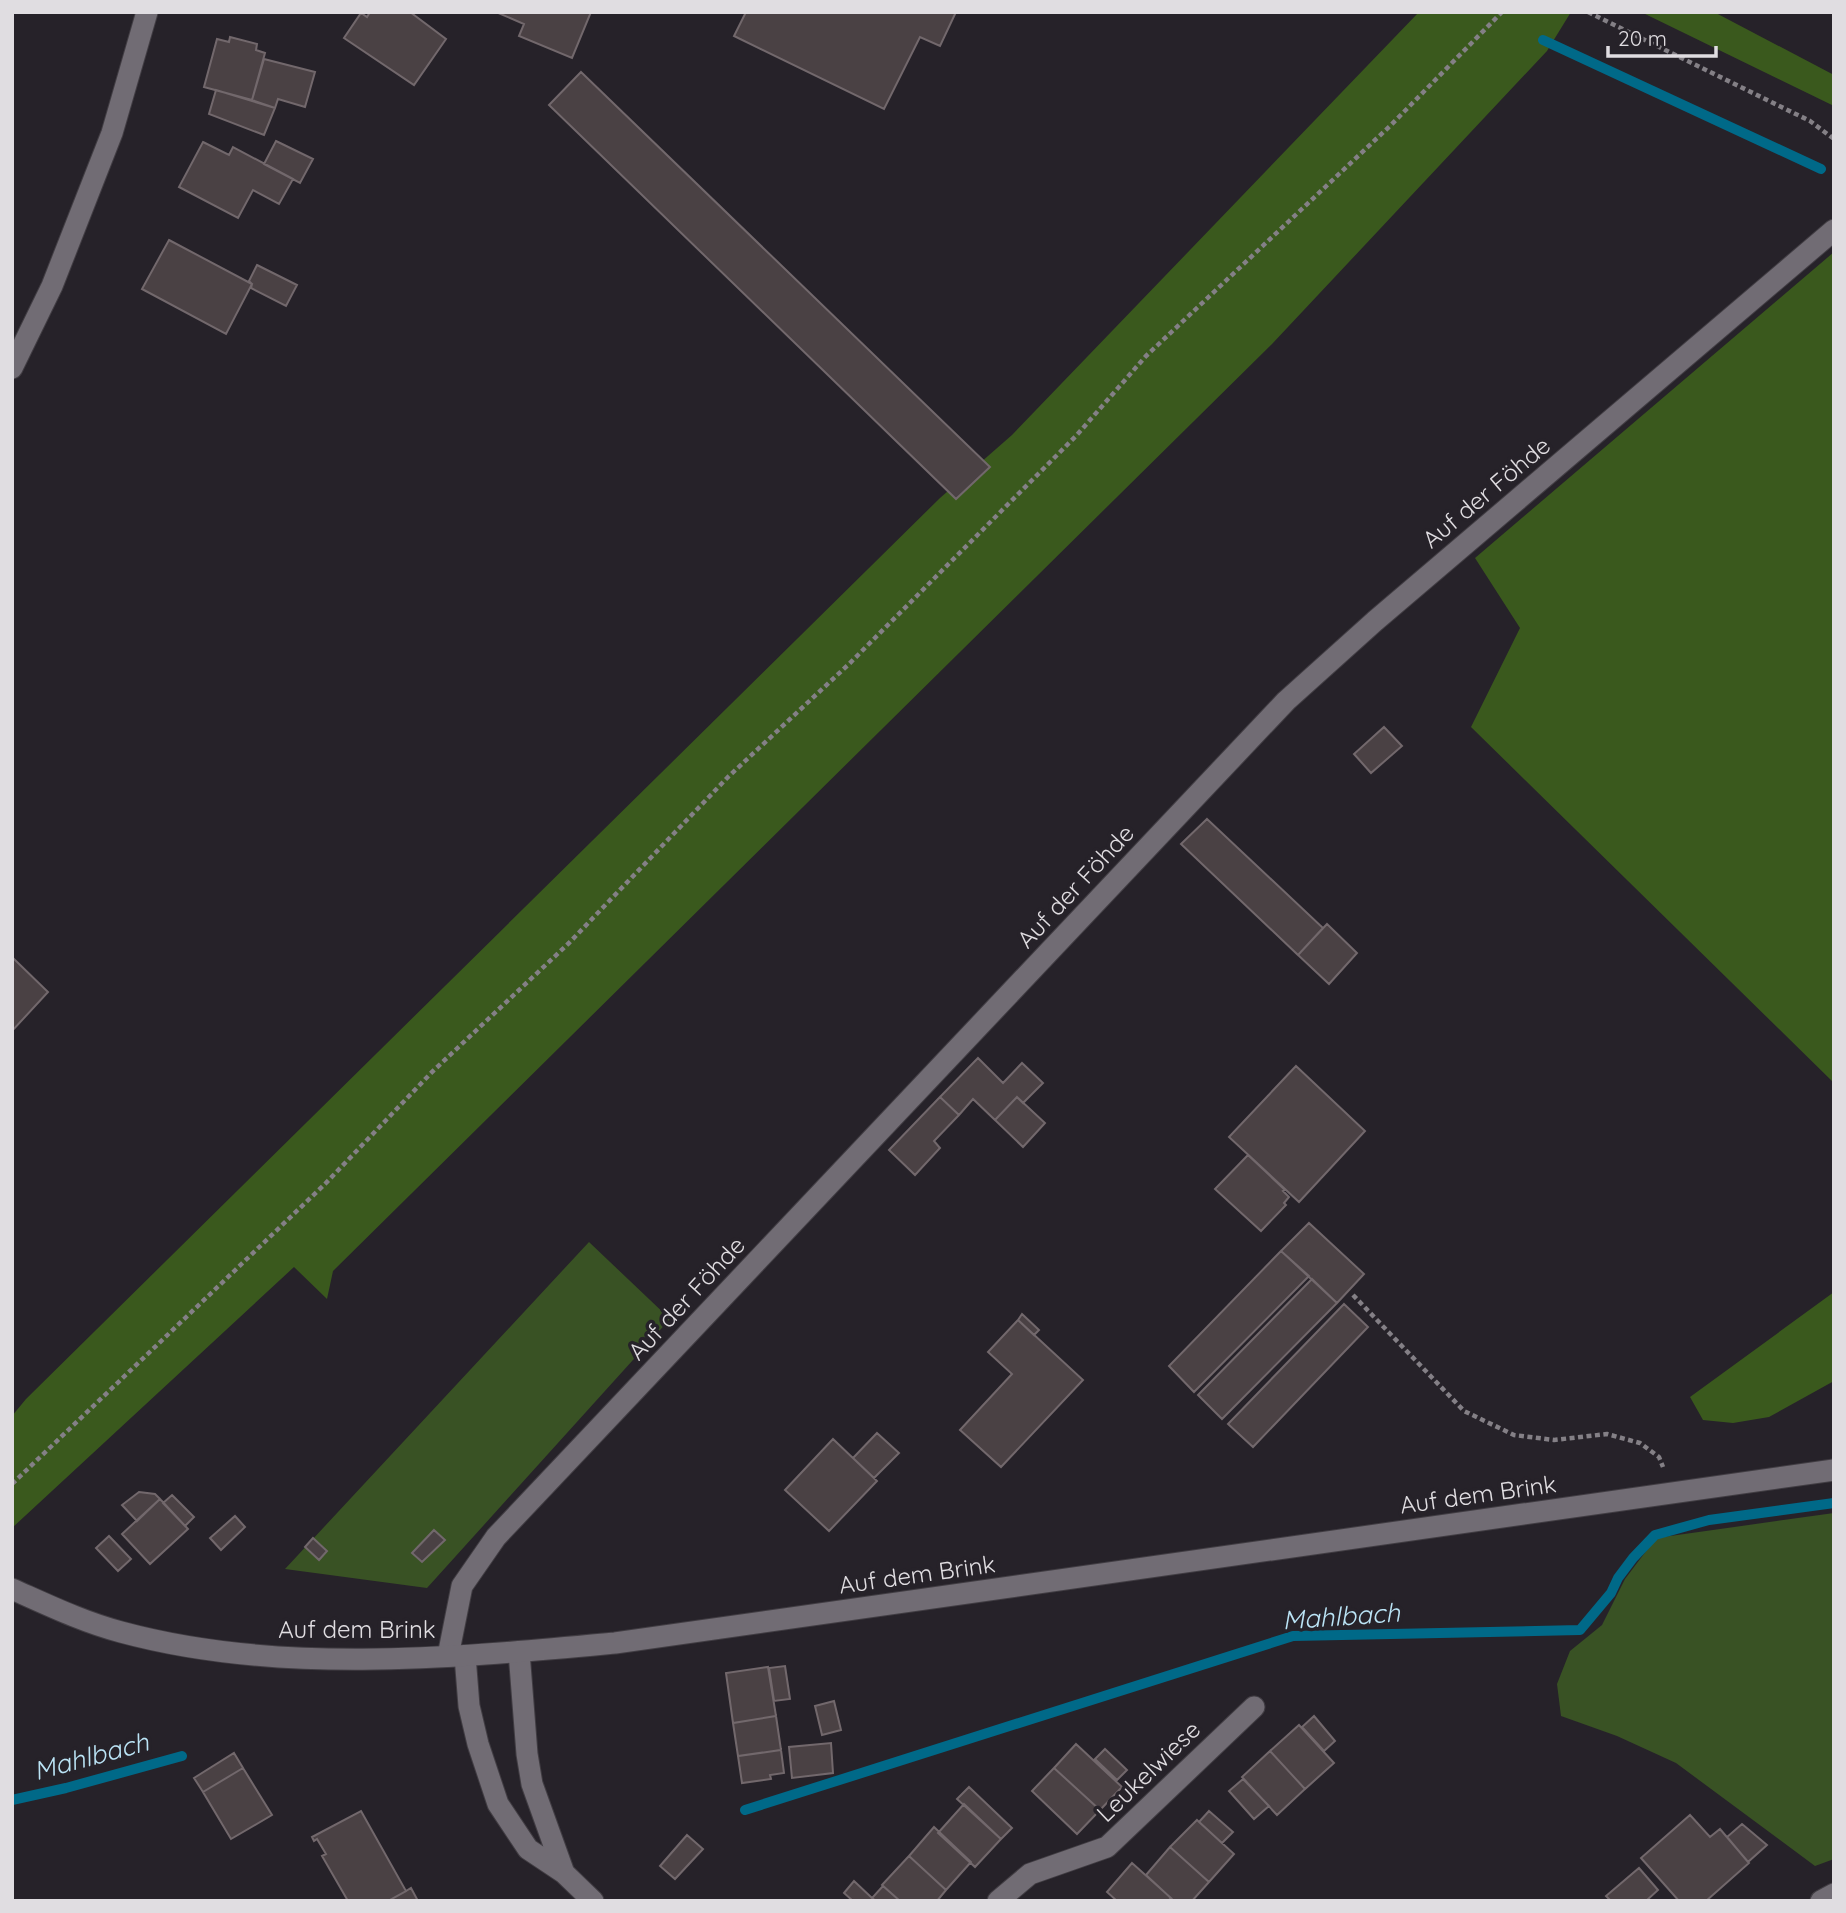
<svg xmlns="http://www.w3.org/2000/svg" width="1846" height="1913" font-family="Quicksand,sans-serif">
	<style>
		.green { fill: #395224 }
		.forest { fill: #3a591d }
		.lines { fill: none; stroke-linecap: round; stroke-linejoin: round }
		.stream { stroke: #006988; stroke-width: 10 }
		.building { fill: #4a4144; stroke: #72686c; stroke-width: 2 }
		.street-casing { stroke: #413d43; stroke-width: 23 }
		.secondary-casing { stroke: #413d43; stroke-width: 23 }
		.path { stroke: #848086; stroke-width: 4.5; stroke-dasharray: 5 3.5; stroke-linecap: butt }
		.street { stroke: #716c74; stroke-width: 21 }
		.secondary { stroke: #716c74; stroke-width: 21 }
		.labels { text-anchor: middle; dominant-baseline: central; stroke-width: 7; stroke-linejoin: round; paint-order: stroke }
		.street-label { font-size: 24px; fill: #e0dde1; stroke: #262229 }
		.water-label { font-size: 26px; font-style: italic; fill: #bbe4f6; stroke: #262229 }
	</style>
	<rect width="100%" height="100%" fill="#262229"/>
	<path class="green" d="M589,1242L670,1319L427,1588L285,1569Z
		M1834,1513V1859L1815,1866L1676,1763L1617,1736L1561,1716L1557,1684L1570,1651L1602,1625L1625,1579L1656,1538Z"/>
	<path class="forest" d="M1419,12H1571L1547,51L1272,344L333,1271L327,1299L294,1267L12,1528V1416L26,1399L940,498L1012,435Z
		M1641,12H1714L1834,75V106Z
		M1834,252V1083L1471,727L1520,628L1475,558Z
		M1834,1292V1381L1769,1417L1733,1423L1703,1420L1690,1397Z"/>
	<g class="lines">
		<path class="stream" d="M1543,40L1821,169
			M12,1800L66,1788L182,1756
			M745,1810L1293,1636L1580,1630L1611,1593L1618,1578L1633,1558L1655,1535L1709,1520L1834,1503"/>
	</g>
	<path class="building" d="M370,12H410L446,39L414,85L344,38L361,13L367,17Z
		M496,12H591L572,58L519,36L524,24Z
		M746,12H956L940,46L920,37L884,109L734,36Z
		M230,37L257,44L256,50L265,53L252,100L204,87L217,39L229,42Z
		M264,59L315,72L305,107L278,99L275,108L252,100Z
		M581,72L990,467L956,499L549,105Z
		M216,90L275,108L264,135L209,114Z
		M276,141L313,159L300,183L264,164Z
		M203,142L229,155L233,147L293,179L279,204L253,190L238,218L179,187Z
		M169,240L252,284L226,334L142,289Z
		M257,265L297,285L286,306L251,288L252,284L249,281Z
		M1384,727L1402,746L1371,773L1354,754Z
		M1207,819L1323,928L1298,955L1181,844Z
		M1327,924L1357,953L1329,984L1298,955Z
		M14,959L48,992L12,1031V961Z
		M978,1058L1003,1083L1022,1063L1043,1083L1023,1103L1017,1097L995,1120L973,1099L959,1115L940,1097Z
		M1296,1066L1365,1131L1299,1202L1229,1137Z
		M940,1097L959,1115L934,1141L940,1148L915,1175L889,1150Z
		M1017,1097L1045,1123L1023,1147L995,1120Z
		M1248,1155L1285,1190L1283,1191L1289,1197L1284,1203L1286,1205L1261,1231L1215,1189Z
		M1309,1223L1364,1274L1337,1303L1281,1251Z
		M1281,1251L1309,1276L1194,1392L1169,1366Z
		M1312,1279L1337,1303L1222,1419L1198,1395Z
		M1344,1304L1368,1327L1253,1447L1228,1424Z
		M1022,1314L1039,1330L1034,1335L1018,1320Z
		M1018,1320L1083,1380L1001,1467L960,1430L1012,1374L988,1352Z
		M877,1433L899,1453L874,1478L853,1458Z
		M833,1439L877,1481L829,1531L785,1490Z
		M139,1492L155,1494L160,1499L137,1521L122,1505Z
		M172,1495L194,1517L185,1526L163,1503Z
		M160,1499L188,1529L150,1564L122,1534Z
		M235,1516L245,1527L221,1550L210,1538Z
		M434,1530L445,1540L422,1562L412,1553Z
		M109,1536L131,1559L118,1571L96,1548Z
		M313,1538L327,1551L319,1560L305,1547Z
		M785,1666L790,1699L774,1701L769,1668Z
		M768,1667L776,1716L733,1723L726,1673Z
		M834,1701L841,1730L822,1735L815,1706Z
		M776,1716L781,1750L738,1756L733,1723Z
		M1314,1716L1335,1741L1324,1751L1302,1727Z
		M1299,1725L1334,1763L1305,1789L1270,1751Z
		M831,1743L833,1773L792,1778L789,1747Z
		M1076,1744L1122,1787L1100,1810L1054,1768Z
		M1105,1749L1127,1770L1117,1780L1095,1759Z
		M781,1750L784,1773L770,1775L771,1779L742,1783L738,1756Z
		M1270,1751L1305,1789L1277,1815L1242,1777Z
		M234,1753L243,1768L203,1792L194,1778Z
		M243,1768L272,1815L231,1839L203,1792Z
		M1054,1768L1100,1810L1077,1834L1032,1791Z
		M1243,1779L1269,1806L1254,1819L1229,1791Z
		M969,1787L1012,1828L1001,1839L957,1799Z
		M964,1804L1001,1839L975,1867L938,1833Z
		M361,1811L406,1891L388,1901H348L322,1856L326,1854L317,1839L314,1841L312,1837Z
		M1209,1811L1233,1832L1222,1843L1199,1822Z
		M1690,1815L1710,1837L1720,1829L1749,1863L1706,1901H1679L1641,1858Z
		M1197,1820L1234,1854L1209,1882L1170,1847Z
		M1742,1824L1767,1845L1748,1862L1727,1837Z
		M934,1827L971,1862L946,1890L909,1856Z
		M687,1835L703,1849L675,1879L660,1866Z
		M1170,1847L1209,1882L1192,1901H1174L1146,1875Z
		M909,1856L946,1890L937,1901H900L882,1885Z
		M1132,1863L1171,1898L1168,1901H1117L1107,1892Z
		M1639,1868L1658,1890L1646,1901H1611L1606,1896Z
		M854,1881L872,1898L876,1901H853L844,1893Z
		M883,1886L900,1901H876L872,1898Z
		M411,1888L418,1901H388L406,1891Z"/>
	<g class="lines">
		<defs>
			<path id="street" d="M12,368L52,286L112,133L147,12
				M519,1652L527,1754L532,1784L564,1873
				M448,1656L462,1586L496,1537L1286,701L1375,621L1834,230
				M465,1656L469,1706L478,1744L498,1804L528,1849L564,1873L593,1901
				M998,1901L1030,1874L1107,1847L1254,1707
				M1821,1901L1834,1894"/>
			<path id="secondary" d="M12,1589C48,1605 83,1622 121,1632C280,1675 453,1658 615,1643L1834,1470"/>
		</defs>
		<use href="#street" class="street-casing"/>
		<use href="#secondary" class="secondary-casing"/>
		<path class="path" d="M1588,12L1810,121L1834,139
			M1353,1295L1464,1411L1514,1435L1554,1440L1607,1434L1640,1443L1659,1457L1663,1467
			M12,1484L325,1184L432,1072L569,943L728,777L849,664L1076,436L1146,356L1391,125L1502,12"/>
		<use href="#street" class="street"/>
		<use href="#secondary" class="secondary"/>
	</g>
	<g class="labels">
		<g class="street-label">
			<text transform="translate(1486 492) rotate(-40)">Auf der Föhde</text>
			<text transform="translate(1075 886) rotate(-47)">Auf der Föhde</text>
			<text transform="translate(686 1298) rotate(-47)">Auf der Föhde</text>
			<text transform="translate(1478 1494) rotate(-8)">Auf dem Brink</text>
			<text transform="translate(917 1574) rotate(-8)">Auf dem Brink</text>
			<text x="357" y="1629">Auf dem Brink</text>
			<text transform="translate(1148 1771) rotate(-44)">Leukelwiese</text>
		</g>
		<g class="water-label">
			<text transform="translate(1341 1616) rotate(-4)">Mahlbach</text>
			<text transform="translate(91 1756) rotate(-15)">Mahlbach</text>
		</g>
	</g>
	<rect width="1846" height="1913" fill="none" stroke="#e0dde1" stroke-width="28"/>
	<path d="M1608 46v10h108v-10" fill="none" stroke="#e0dde1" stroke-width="3.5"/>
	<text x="1618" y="46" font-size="21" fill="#e0dde1" stroke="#262229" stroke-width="5" paint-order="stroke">20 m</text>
</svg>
